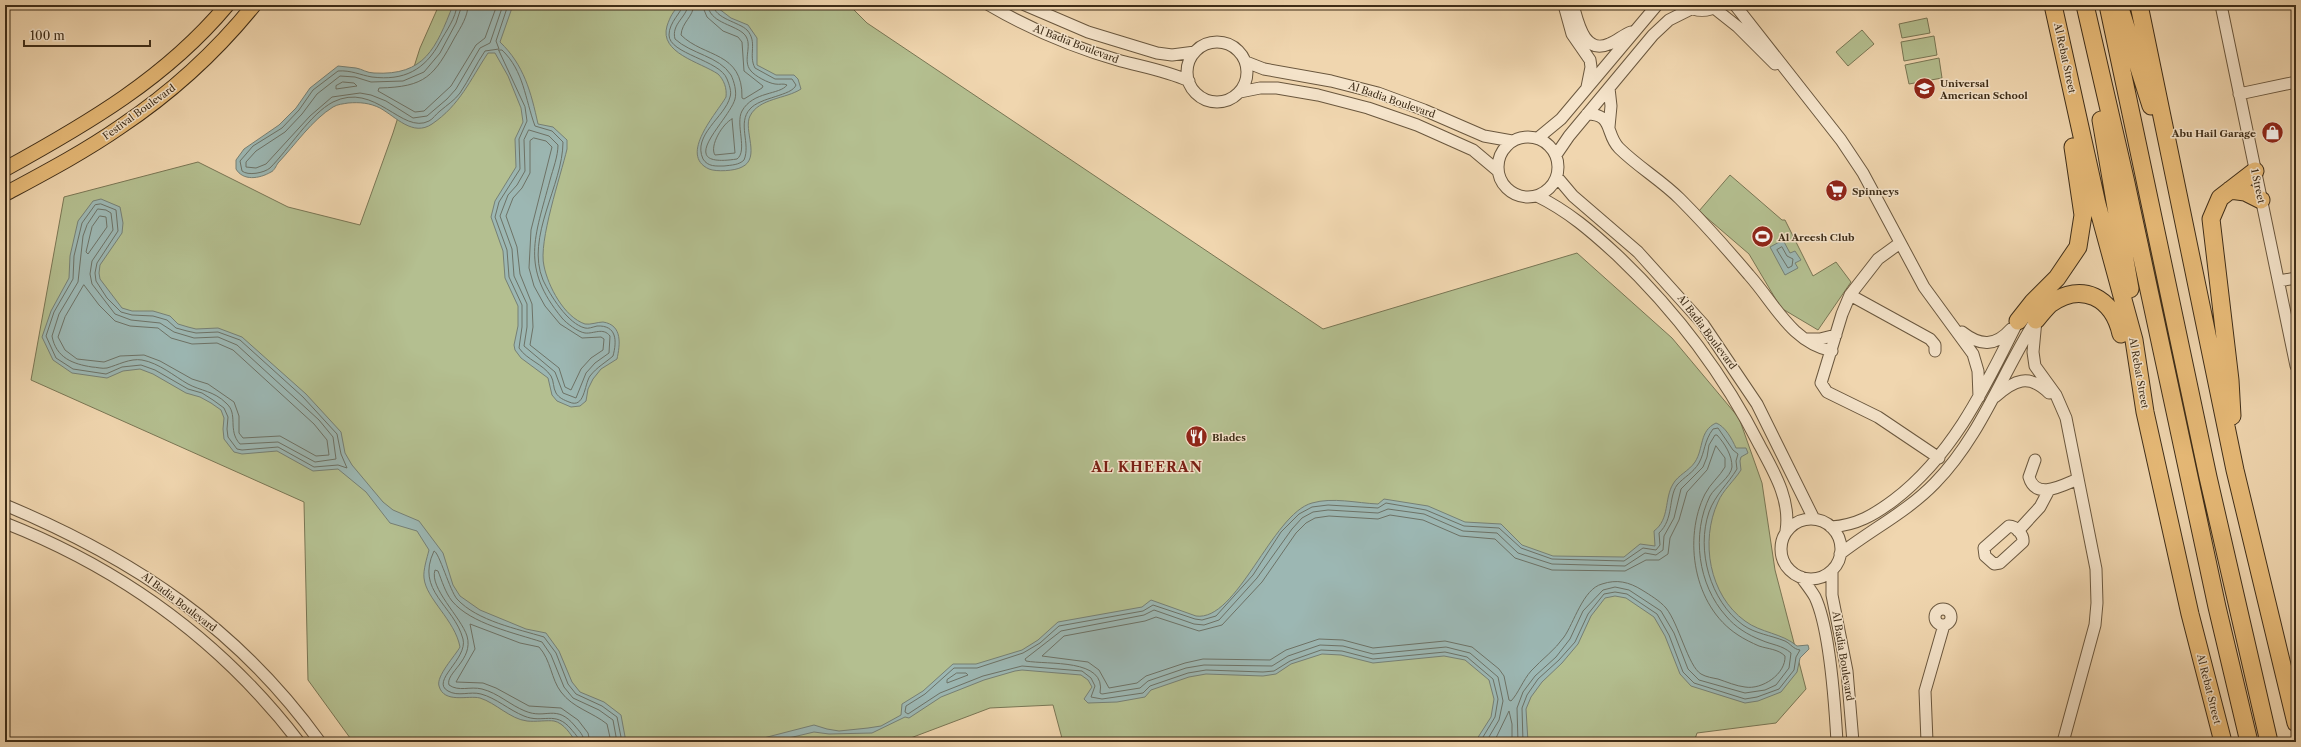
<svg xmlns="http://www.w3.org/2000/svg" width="2301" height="747" font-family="'Libre Caslon Text',serif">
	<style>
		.green { fill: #b4bf90; stroke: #797654 }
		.water { fill: #9cb7b3; stroke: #768075 }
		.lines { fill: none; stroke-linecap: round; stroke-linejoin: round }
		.shore { stroke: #6d7266; stroke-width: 1 }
		.minor-casing { stroke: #6a573e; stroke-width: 13 }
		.major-casing { stroke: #3e2d18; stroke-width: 16 }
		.highway-casing { stroke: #3e2d18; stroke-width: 19 }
		.minor { stroke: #f5e4cb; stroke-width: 11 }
		.major { stroke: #e8bb78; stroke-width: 14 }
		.highway { stroke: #e8bb78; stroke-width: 17 }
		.labels { text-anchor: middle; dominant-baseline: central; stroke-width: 3; stroke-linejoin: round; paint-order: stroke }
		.street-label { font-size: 10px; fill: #3e2d18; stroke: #f5e4cb }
		.poi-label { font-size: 10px; font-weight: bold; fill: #3e2d18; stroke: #f5e4cb; text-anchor: start }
		.district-label { font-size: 14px; font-weight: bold; letter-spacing: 1px; fill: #7a1f14; stroke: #f5e4cb }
	</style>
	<rect width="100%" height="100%" fill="#f0d6af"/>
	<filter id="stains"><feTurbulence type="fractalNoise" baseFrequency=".005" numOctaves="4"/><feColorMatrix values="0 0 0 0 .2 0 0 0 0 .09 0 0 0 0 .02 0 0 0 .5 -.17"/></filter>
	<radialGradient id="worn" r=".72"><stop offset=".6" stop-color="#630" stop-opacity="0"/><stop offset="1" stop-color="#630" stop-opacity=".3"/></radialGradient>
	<path class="green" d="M439,5H849L867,23L1323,329L1577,253L1672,338L1739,418L1762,483L1775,570L1806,689L1776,723L1697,733L1694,742H1063L1053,705L990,708L900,742H353L308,680L304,502L31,380L64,197L198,162L288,207L360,225L393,133L420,48Z
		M1927,18L1930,33L1902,38L1899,24Z
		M1862,30L1874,44L1848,66L1836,52Z
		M1934,36L1937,55L1904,61L1901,42Z
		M1939,58L1942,78L1909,84L1905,65Z
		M1730,175L1782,220H1785L1813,276L1836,262L1851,282L1818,330L1781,308L1749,254L1699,211Z"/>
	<path class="water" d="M453,5H513L500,42C524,65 531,92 538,124L553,127L567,140V149C561,175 538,242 544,266C548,286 564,317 585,324C590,325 598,322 603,322C623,325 620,345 617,359L601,369L593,379L588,389L586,401L580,406L571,407L557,401L552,395L548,378L521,358L515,350L514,345L518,326V306L505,278L503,251L491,217L495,201L516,167L515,139L523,122L521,108L508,76L495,53H488C470,80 460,105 432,124C413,137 396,117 380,108C370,103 360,102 348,103C343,104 338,104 333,107C312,120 295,145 278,163C276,166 274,171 271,172C259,179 243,181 236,169V160L244,149L279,125L296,108L310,88L338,66C344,67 350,67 356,68C362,69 367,73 374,73C425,76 436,48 453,5Z
		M680,5H714L731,18L748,25L757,38V65L776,75H794L798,79L801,89C786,99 759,98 750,116C743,130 761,158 742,167C735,171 716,172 709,169C678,155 717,113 726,97C727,88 724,80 718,74C700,62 659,53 667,26C670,17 673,11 680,5Z
		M101,199L120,207L123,223L122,233L100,265L99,273L100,279L122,308L132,311H153L170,316L178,324L188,327L196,329L218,328L242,337L306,394L341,432L345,453L352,465L383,502L393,510L419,521L443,553L453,585L460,596L480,610L526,629L546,633L559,651L572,682L580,692L604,702L621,715L626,742H576C571,735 564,723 554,721C548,720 535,722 527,721C510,719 496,703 480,698C468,695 444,704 439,686C436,676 455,656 460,647C455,620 426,599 424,578C423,570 427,558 429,550L417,531L390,523L366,492L338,469L313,471L277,451L242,454L234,452L224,439L223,429L224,418L221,410L211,403L200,397L186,393L153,374L140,369L123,371L107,378L72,373L53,360L42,337L51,311L69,278L70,256L78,221L93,201Z
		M1783,240L1790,253L1795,251L1801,260L1795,263L1798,268L1785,275L1770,247Z
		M1716,423C1725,426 1732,439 1736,448H1746L1748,453L1741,457L1740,461L1741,470C1734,481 1723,490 1718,502C1700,541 1709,595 1745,621C1761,633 1782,633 1797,646L1808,645L1809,649L1800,658L1797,672L1781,692L1758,701L1745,703L1691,686L1680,674L1665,636L1654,617L1626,598L1615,596L1605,598L1591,616L1578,644L1562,663L1542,682L1531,697L1526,709L1528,742H1475L1491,717L1494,699L1489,680L1465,660L1444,656L1373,663L1341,655L1322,654L1291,664L1276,674L1263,676L1206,674L1189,677L1151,690L1145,697L1117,702L1088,703L1084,699L1092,687L1088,680L1081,675L1022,670L1015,671L984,680L941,697L909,718L905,717L872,733L829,734L814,732L772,742H748L814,725L827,729L839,731L868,728L881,726L901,715L902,704L923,691L953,664H976L1022,650L1038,640L1058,622L1142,607L1151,600L1196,616C1237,622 1272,514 1312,503C1333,497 1356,503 1378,504L1384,499L1428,506L1465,522L1501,524L1522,545L1553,556L1624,557L1640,544L1655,546L1654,531C1670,519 1664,499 1673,484C1678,475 1689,471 1695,462C1704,448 1699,431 1716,423Z"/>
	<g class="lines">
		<path class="shore" d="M457,5C456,18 446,31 440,42C425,70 404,81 372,77C360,75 351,70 338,71L313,90L299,110L282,128L253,146L240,161L242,171C248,176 264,173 270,168C289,149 310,114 333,102C375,81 402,135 429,121C433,119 436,114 440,111C447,105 455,100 460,93C469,80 476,64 485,51L499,49L496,41L508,5
			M462,5L456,23L440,53L424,72L403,81L371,82L355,77L340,76L317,94L302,114L285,132L256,151L246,162V167L256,168L266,164L310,116L332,97L360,93L371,95L386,101L413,118L427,116L447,99L456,89L480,48L490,43L503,5
			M468,5C468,16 461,27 455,37C434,76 426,87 379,88L378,91L415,112L424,111L451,86L476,45L485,38L497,5
			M683,5C682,12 669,22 669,35C669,54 720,60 727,79C729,84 732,92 730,97C725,117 692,135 703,159C708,167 716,166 724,166C732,165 739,165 744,160C751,144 737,123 750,109C760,97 792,96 796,85L792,79H775L755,68C748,55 758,42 747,30C739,22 715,19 713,5
			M688,5C687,17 671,24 675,39C691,54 719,56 731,75C734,81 737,92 735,99C729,121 671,169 737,159C748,151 735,124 742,111C753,91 780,95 787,85C783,83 780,85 775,84C768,83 755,76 751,71C741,60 755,43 743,33C732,24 709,22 708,5
			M694,5C693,17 682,22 681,35C704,58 743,51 742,98L744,99L762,88L763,86L744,71L742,42L738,37L723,31L707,17L702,5
			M499,50H502C524,71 525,99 535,126L552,131L563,142C563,185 525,237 543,280C550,295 568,324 585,328C588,329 593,327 597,326C617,325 617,341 613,356C605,363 597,367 590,376C584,385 585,409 569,402C564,400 559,398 556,393C553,388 554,381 551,376C543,364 527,360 519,348L522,327V305L509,277L507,250L495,217L499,202L520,169L519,139L527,121L525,107Z
			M343,82L354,83L357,86L336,89V86Z
			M732,119L735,153L715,155C709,146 723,123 732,119Z
			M529,130L549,136L558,145C558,156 553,169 550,180C535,237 520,267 562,318C566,323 578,332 585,333C594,334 603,327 610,336L609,353L595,363L586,373L576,398L563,393L555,372L524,346L527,327V304L514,276L512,249L500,216L508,195L517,185L525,171L524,140Z
			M534,138L546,141L552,147L531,230L529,268L534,286L545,306L560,324L582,338L601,337L604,339L603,350L591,358L581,369L571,390L565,387L559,368L530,345L533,327L532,304L520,274L517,247L506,216L513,198L522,188L530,173V141Z
			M101,204L116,210L118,231L97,263L95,273L96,281L107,298L121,312L132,315L153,316L167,320L176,328L187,331L196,333L218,332L240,340L303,397L337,434L341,454L347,468L338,465L314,467L278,447L242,450L237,449L228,437L227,429L228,417L224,408L213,400L202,393L188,389L155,370L141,365L122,367L106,374L73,369L56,358L46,336L54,312L73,279L74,256L82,223L95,205Z
			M98,209L106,210L111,213L113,230L92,261L90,274L92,284L115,314L131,320L160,323L174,332L194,338L218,337L237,345L319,420L333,437L336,459L315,462L278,442L240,444C227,430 239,414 226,403C214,391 201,391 188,384C174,376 159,363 142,360C130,358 118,365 107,368C102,369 96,367 92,367C73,364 56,358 52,336L59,314L78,282L83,236L87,225Z
			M100,216L106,217L107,227L88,254L86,252L92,227Z
			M1782,247L1787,256L1793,259L1792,266L1788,268L1777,250Z
			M84,285L99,305L115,321L130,326L158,328L171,338L192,344L217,343L233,350L314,424L327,440L329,455L316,456L280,436L243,438L239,433V416L234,402L208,384L192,379L160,361L144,355L120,356L104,362L77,359L65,350L58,337L65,317Z
			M1716,446L1725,458V467C1720,476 1710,484 1705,494C1683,538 1693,606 1738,635C1744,639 1752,643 1759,646C1768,649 1778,649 1785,656C1786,674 1762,690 1745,687C1736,686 1727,682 1718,679C1713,678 1706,677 1701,674C1688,666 1679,624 1666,608C1660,601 1650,595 1642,590C1629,582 1617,579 1602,584C1583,589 1574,623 1564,637C1555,650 1542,659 1531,671C1523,680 1518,694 1511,701L1509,700L1504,676L1499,669L1472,647L1445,641L1373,648L1343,640L1319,639L1286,650L1270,660L1203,659L1185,663L1146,676L1137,683L1109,688L1099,670L1088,662L1042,656L1064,636L1145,621L1156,617L1199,631L1222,625L1262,582L1296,533L1306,523L1315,518L1329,516L1378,519L1390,515L1423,520L1460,536L1495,539L1515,558L1552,570L1625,571L1646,560H1659L1668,554L1670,538L1679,520L1687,492L1707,470Z
			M957,673H966L968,675L947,683V680Z
			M579,742C579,737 574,733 571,729C555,710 543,724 524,716C509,710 496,698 481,694C470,691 458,697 448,691C430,681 468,659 463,639C454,605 415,591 434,551C439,552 450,591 457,599C477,621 518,629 544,637L556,653L568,684L576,694L602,706L617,717L622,742
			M584,742C584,735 579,731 575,726C556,703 546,720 525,711C510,705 498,693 482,689C470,686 459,692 449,685C445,673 474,660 467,636C461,617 429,588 435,570L438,571C442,581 445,592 452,601C471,624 515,633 542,642L551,655L564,687L573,698L599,710L613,720L617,742
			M590,742L588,733L578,720L561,708L529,706L496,688L483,683L456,682L475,649L470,624L520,643L539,647C551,660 551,679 561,692C573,708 592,712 607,724L611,742
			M1480,742L1495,717L1498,699L1493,679L1467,657L1445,652L1373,659L1342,651L1321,650L1290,661L1274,671L1263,672L1206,670L1188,673L1150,686L1143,693L1102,699L1091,697L1095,686L1091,678L1082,671L1022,666L983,676L940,693L908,714L905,712L906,706L925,694L954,668H977L1023,653L1040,643L1059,626L1143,611L1153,605L1195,619L1202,620L1216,616L1253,575L1281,532L1299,514L1312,507L1328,505L1378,508L1386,503L1426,510L1464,526L1499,528L1521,548L1552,559L1624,561L1643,548L1656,550L1660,545L1659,533C1674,519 1668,498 1677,485C1684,477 1693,473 1699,463C1705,452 1704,441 1713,429L1718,428L1733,450L1738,454L1736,461L1737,469C1728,484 1715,495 1709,512C1696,550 1710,601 1743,625C1756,634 1770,635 1785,641C1791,644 1793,649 1800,650L1796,657L1794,670L1779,689L1757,697L1745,699L1694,683L1683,672L1669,635L1657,614L1627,594L1615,592L1604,594L1588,614L1575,642L1559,660L1538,679L1527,695L1522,708L1523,742
			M1486,742L1499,720L1503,701L1498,677L1470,653L1446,647L1373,654L1343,646L1320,645L1288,656L1272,666L1204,665L1186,668L1148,681L1140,688L1102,694L1100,693C1107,658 1047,665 1026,661L1025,659L1061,631L1144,615L1154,610L1194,624L1204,625L1219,620L1257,578L1292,529L1302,518L1313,512L1328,510L1378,513L1388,509L1424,514L1463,531L1497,533L1518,553L1552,564L1625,566L1645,553L1656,555L1663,550L1664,536L1674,518L1681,489L1703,467L1707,457L1709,445L1715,435H1717C1725,444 1732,455 1732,467C1731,477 1715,487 1710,496C1691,534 1698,585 1726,616C1735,627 1748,635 1761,640C1772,645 1782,645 1791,653L1789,668L1776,685L1765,690L1745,693L1699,680L1688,669L1674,633L1661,611L1629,590L1615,587L1603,590L1583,611L1570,639L1556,657L1535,676L1523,692L1517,708L1518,742
			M1494,742L1509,711L1512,724V742"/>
		<defs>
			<path id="minor" d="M989,5C1030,29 1075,48 1121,61C1144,67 1167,71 1189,81
				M1025,5L1088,32L1157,53L1172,55L1195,52
				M1564,5L1572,34L1590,60L1591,67L1587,87
				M1573,5C1578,22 1584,55 1609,44C1617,41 1623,35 1631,32
				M1685,5C1696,12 1708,12 1719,5
				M1735,5L1841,140L1863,173L1924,287L1973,354L1978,371L1979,397
				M2221,5L2296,366
				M1714,8L1738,27L1775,64
				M1187 72a30 30 0 1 1 60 0a30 30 0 1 1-60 0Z
				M1246,62L1264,69L1331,81L1378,93L1424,110L1484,136L1512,141
				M1240,92L1260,88H1277L1318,95L1368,108L1417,125L1473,150L1498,171
				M2239,94L2296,82
				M1587,114C1614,114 1605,134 1619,148C1638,167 1661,180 1680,199C1704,223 1727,249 1749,275C1775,304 1791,342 1832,351
				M1609,127L1611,106L1609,88
				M1498 167a30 30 0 1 1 60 0a30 30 0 1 1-60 0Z
				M1538,138L1561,119L1657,5
				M1556,155L1569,136L1653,35L1669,20L1691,9
				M1557,177L1573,196L1638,252L1703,324L1757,404L1814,519
				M1537,196C1568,211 1592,232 1617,255C1676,311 1723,373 1760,446C1774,472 1791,500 1786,531
				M1900,243L1878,259L1850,295L1842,314L1821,383L1827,392L1878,417L1939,458
				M2279,281L2296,278
				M1850,295L1930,339L1935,345V351
				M2036,320L2033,352L2035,366L2056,395L2066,418L2096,569L2097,603L2095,625L2063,742
				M1962,332C1980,346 1995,347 2011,329
				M1806,339H1820L1836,335
				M1995,397C2014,380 2029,373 2049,393
				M2035,460L2029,477C2036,501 2063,485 2078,479
				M5,505C134,559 237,627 320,742
				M1781 549a30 30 0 1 1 60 0a30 30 0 1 1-60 0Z
				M5,523C122,569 222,642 299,742
				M2009,526C2016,526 2024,535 2023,542L2000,563L1994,564L1985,556L1984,548Z
				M1831,527C1857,525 1874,515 1894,500C1954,454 1985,387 2018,321
				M2018,531L2040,507L2049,490
				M1840,554C1872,529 1907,512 1935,483C1980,437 2001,376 2034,323
				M1832,571V595L1847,671L1853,742
				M1801,577C1806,584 1811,590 1815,597C1830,629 1835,706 1837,742
				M1935 617a8 8 0 1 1 16 0a8 8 0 1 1-16 0Z
				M1927,742L1925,691L1944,625"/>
			<path id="major" d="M5,169C87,124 166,78 227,5
				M5,194C44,173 84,152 120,127C171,93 216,52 254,5"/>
			<path id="highway" d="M2053,5L2097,204L2134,340L2145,412L2190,614L2223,742
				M2085,5L2126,183L2217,607L2249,742
				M2108,5L2208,477L2269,742
				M2119,5L2151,106
				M2139,5L2235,470L2296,723
				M2101,120L2130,289
				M2230,190L2245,192L2261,200
				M2036,320C2040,315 2045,309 2050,304C2082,281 2113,298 2121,334
				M2018,321L2033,302L2057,278L2078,247L2083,215L2073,147
				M2232,416L2230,380L2211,219L2220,198L2255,171"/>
		</defs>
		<use href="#minor" class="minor-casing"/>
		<use href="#major" class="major-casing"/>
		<use href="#highway" class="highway-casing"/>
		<use href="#minor" class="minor"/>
		<use href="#major" class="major"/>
		<use href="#highway" class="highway"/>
	</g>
	<defs>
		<symbol id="school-disc" viewBox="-11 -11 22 22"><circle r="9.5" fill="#8f2418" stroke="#f5e4cb"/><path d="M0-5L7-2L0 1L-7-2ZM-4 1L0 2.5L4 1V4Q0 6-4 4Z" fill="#fff"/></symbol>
		<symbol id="shop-disc" viewBox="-11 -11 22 22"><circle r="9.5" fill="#8f2418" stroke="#f5e4cb"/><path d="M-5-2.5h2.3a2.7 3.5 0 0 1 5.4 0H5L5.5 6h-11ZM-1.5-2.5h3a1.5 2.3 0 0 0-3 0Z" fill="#fff"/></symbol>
		<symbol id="supermarket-disc" viewBox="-11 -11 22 22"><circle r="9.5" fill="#8f2418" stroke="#f5e4cb"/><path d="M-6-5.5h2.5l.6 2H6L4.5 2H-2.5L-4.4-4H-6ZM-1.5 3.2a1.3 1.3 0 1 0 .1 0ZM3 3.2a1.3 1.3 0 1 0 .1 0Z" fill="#fff"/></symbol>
		<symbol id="stadium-disc" viewBox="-11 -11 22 22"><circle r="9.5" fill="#8f2418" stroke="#f5e4cb"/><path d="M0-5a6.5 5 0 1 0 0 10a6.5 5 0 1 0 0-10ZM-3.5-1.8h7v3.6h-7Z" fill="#fff"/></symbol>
		<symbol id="restaurant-disc" viewBox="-11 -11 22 22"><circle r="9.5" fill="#8f2418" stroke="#f5e4cb"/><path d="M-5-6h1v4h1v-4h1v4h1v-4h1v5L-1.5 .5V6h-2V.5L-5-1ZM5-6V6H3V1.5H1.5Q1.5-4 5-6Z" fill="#fff"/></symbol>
	</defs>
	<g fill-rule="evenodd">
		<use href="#school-disc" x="1912" y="76" width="25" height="25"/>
		<use href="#shop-disc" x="2260" y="120" width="25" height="25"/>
		<use href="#supermarket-disc" x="1824" y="178" width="25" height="25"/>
		<use href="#stadium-disc" x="1750" y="224" width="25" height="25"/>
		<use href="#restaurant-disc" x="1184" y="424" width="25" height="25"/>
	</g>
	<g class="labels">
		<g class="street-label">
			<text transform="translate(1076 44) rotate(21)">Al Badia Boulevard</text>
			<text transform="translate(2065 58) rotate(78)">Al Rebat Street</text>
			<text transform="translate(1392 100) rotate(19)">Al Badia Boulevard</text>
			<text transform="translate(139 112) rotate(-36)">Festival Boulevard</text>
			<text transform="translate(2258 186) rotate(78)">1 Street</text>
			<text transform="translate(1707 332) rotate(53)">Al Badia Boulevard</text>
			<text transform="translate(2139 373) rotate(80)">Al Rebat Street</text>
			<text transform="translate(179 602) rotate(37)">Al Badia Boulevard</text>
			<text transform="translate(1843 656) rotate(81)">Al Badia Boulevard</text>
			<text transform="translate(2209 689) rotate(76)">Al Rebat Street</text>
		</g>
		<g class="poi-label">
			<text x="1940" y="83">Universal<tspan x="1940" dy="12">American School</tspan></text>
			<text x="2256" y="133" text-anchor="end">Abu Hail Garage</text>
			<text x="1852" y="191">Spinneys</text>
			<text x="1778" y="237">Al Areesh Club</text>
			<text x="1212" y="437">Blades</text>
		</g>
		<g class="district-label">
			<text x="1147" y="467">AL KHEERAN</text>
		</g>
	</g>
	<rect width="2301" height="747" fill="none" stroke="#f0d6af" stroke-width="20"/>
	<rect x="6" y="6" width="2289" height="735" fill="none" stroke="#3e2d18" stroke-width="2"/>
	<rect x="10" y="10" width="2281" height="727" fill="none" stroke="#3e2d18"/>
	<path d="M24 40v6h126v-6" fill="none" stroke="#3e2d18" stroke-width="2"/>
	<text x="30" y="40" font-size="12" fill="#3e2d18" stroke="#f5e4cb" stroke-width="3" paint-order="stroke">100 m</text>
	<rect width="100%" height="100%" filter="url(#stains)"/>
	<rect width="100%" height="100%" fill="url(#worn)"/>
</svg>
